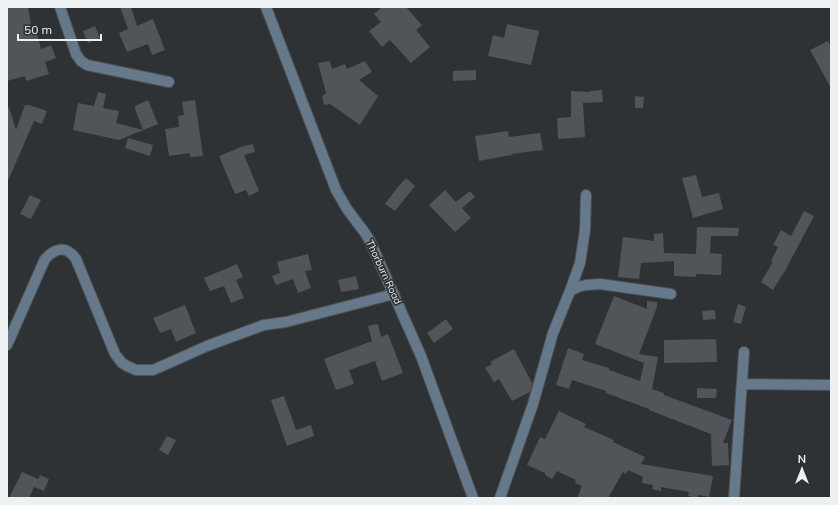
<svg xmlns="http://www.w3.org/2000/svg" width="838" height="505" font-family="Mulish,sans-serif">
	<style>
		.building { fill: #515458 }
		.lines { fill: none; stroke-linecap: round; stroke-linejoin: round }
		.minor-casing { stroke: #4d5153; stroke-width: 12 }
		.minor { stroke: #66798a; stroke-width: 10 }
		.labels { text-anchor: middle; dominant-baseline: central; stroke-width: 3.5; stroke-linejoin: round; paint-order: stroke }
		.street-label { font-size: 10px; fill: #eef1f2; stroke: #2e3235 }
	</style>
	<rect width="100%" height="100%" fill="#2e3235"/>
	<path class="building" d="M7,7H28L33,36L37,34L41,49L51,45L56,58L45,62L49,74L26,81L25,76L7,81Z
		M120,7H131L137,26L153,19L165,50L152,55L148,44L127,52L119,33L128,29Z
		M382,7H406L422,25L416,30L430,47L411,63L390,40L382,47L369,31L381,22L374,14Z
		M507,24L539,31L531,65L488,56L493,35L504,38Z
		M95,26L100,38L88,43L83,31Z
		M828,41L831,47V88L810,50Z
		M330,61L332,69L345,64L347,69L365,61L372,72L359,80L378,96L360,125L330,104L324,105L322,96L326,93L318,63Z
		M476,70V80L453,81V71Z
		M602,90L603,102L583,103L585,137L558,139L557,118L571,117V91L590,92L589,91Z
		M98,92L106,94L103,108L119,111L116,123L143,130L135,109V106L148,100L158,124L119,140L73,130L78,103L94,106Z
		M635,96L644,97L643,108H635Z
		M195,100L203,156L190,157V153L169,156L165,129L179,127L178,116L184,115L182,102Z
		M25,105H29L47,111L42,124L34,121L7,183V108L9,107L16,130Z
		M508,131L509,137L540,133L543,150L511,154L512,155L479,161L475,136Z
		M128,138L153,145L150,156L125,148Z
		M253,144L255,152L244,155L259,191L249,196L246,190L235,194L219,156L241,147Z
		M696,175L702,197L719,193L723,209L693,218L682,178Z
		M406,178L415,186L395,211L385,204L397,188Z
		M445,190L456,202L470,191L475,197L462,208L471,218L455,232L429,205Z
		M30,195L41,200L31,219L20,214Z
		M804,211L814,216L786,269L773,290L761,282L773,262L771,261L778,247L773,245L781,230L791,236Z
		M697,227L739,228L738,236H711L710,253L722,254L721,275L696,274V277L674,276V261L641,263L639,279L618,277L623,237L654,241V234L663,233L664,253L696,254Z
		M308,254L312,270L305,271L311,288L298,293L293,279L276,285L272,276L280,273L277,262Z
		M237,264L243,277L236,280L244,298L231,303L224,286L210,291L204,278Z
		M356,276L359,289L341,292L338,280Z
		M614,296L647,309V301L657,302V307L639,354L658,357L652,389L664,393V395L732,420L723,443H728L729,465L712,466L711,434L649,410V409L606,393V391L572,380L569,389L556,385L568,348L584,354L582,360L609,368V370L640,381L644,363L595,344Z
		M738,304L746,307L741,324L733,322Z
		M185,305L196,333L176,342L171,329L160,333L153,318Z
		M715,310L716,319L703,320L702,311Z
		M446,319L453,329L434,343L427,333Z
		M378,324L381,337L388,334L403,373L382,381L375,361L349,370L354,384L336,390L324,359L372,341L368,326Z
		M716,339L717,362L664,363V340Z
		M514,349L532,383L530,392L512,401L499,379L494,382L485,368L492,364L490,362Z
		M697,388L717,389L716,398H697Z
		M284,396L296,430L311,425L314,436L287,446L271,400Z
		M559,411L586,424L584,427L614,440L613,442L645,457L641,464L713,476L709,497L698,495L697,498L688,496L689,492L661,487V491L652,489L653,485L642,483L643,477L628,470L626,474L623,472L608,498H577L582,486L575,483L576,480L557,471L552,479L545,475V473L527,465L540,437L545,439Z
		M167,436L176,440L168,455L159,450Z
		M22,472L38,479L40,475L49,479L44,491L34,487L29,498H9Z"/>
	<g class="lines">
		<defs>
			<path id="minor" d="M60,7L76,54L81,61L87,65L169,82
				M266,7L336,190L347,209L365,233L370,241L421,356L473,498
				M570,291L578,287L586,285L600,284L671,294
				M7,345L45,259C55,248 66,245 76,259L115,354L122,363L127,366L136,370H153L169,363L207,346L264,325L286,322L394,294
				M742,384L831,385
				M500,498L533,404L553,333L570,291L580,263L585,230L586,195
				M734,498L744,352"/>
		</defs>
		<use href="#minor" class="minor-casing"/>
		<use href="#minor" class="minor"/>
	</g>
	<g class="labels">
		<g class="street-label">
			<text transform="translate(384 272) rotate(65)">Thorburn Road</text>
		</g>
	</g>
	<rect width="838" height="505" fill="none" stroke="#eef1f2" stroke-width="16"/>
	<g transform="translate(802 469)" stroke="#2e3235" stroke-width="3" paint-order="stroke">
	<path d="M0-3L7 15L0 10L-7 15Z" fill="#eef1f2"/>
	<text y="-6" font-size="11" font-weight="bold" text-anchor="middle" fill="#eef1f2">N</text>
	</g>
	<path d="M18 34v6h83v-6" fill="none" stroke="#eef1f2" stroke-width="2"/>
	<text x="24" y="34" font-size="12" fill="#eef1f2" stroke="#2e3235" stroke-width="3" paint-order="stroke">50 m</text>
</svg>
